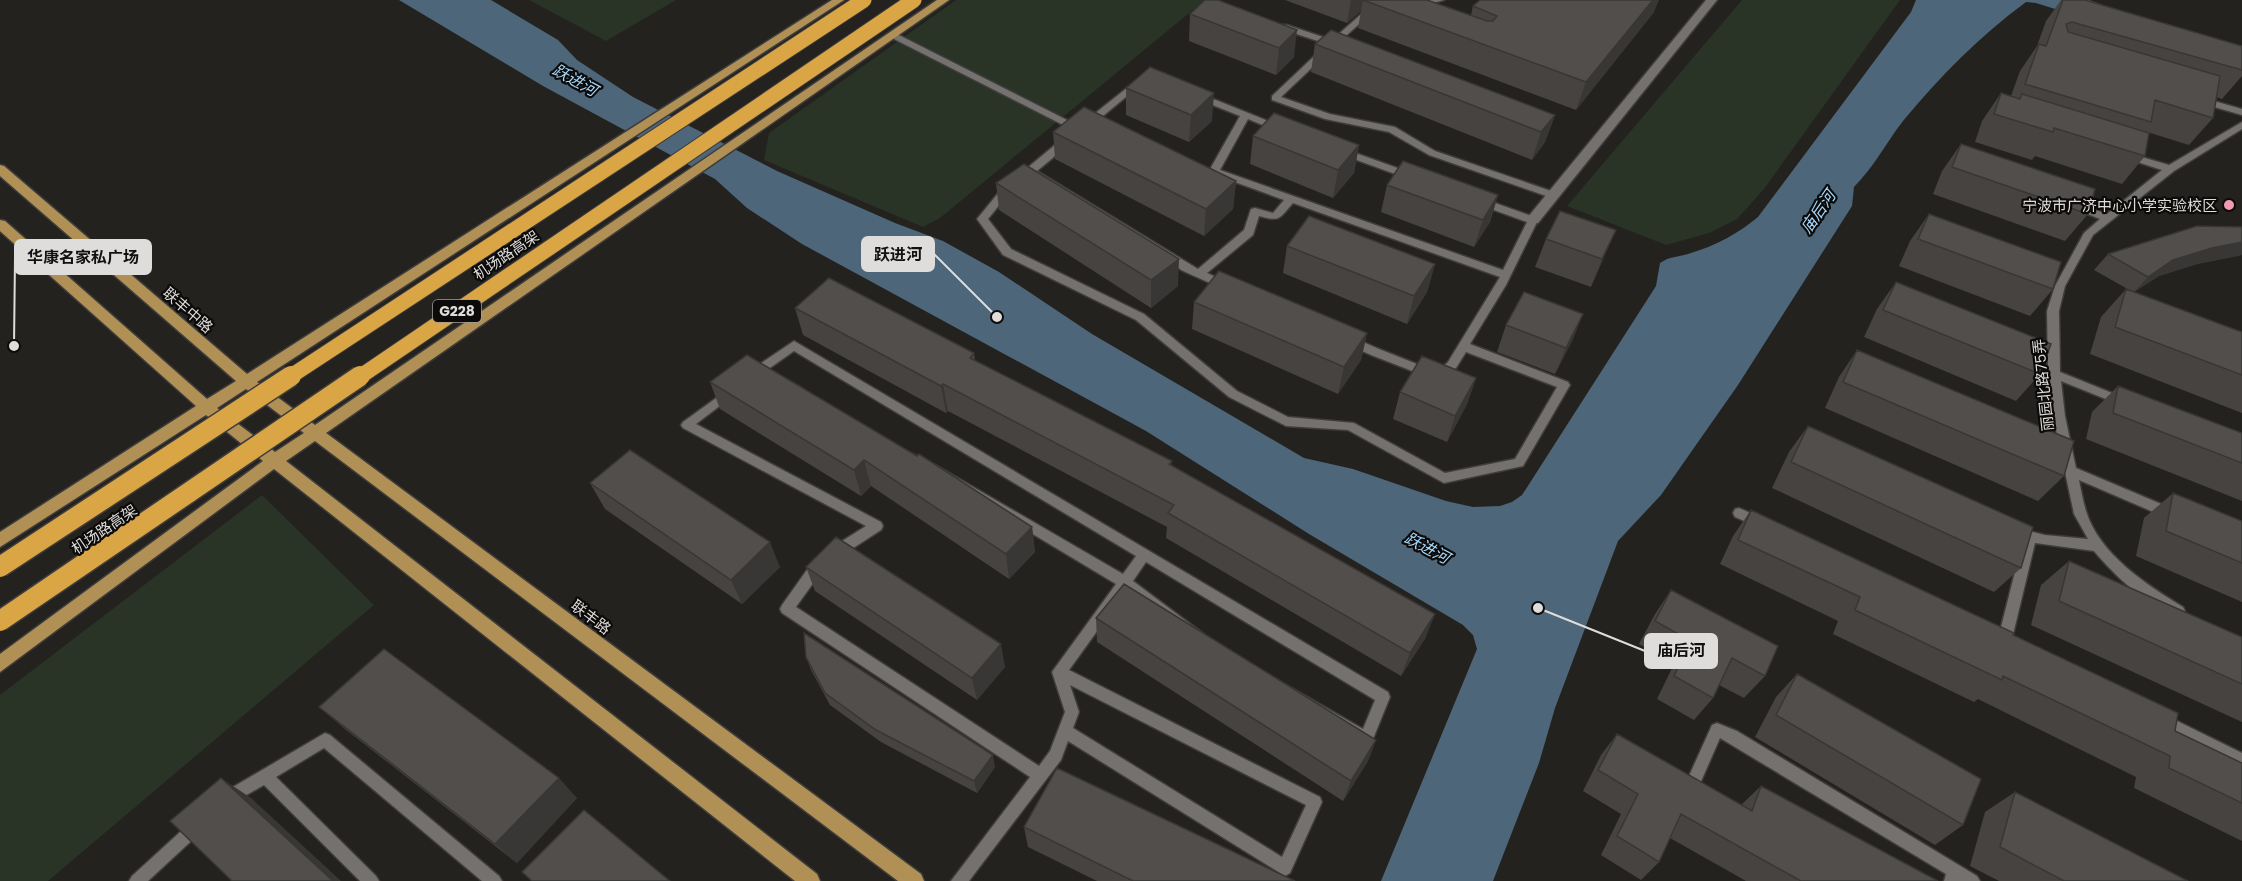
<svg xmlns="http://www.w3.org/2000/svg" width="2242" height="881" font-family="Poppins,'Noto Sans SC',sans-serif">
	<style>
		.green { fill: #293326 }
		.water { fill: #4d6679 }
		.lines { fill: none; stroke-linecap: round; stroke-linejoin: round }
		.lane-casing { stroke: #3f3d3c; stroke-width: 3 }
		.street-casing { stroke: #3f3d3c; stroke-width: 3 }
		.primary-casing { stroke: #3f3d3c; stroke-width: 3 }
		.lane { fill: #74716e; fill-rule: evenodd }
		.street { fill: #74716e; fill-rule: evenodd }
		.primary { fill: #b19055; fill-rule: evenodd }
		.highway-bridge-far1-casing { stroke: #3f3d3c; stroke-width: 17; stroke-linecap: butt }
		.highway-bridge-casing { stroke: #3f3d3c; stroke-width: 23; stroke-linecap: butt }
		.highway-bridge-far1 { stroke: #daa545; stroke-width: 15 }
		.highway-bridge { stroke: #daa545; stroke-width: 20 }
		.wall { fill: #464341 }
		.shaded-wall { fill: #393735 }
		.building { fill: #514e4c; stroke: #393735; stroke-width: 1.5 }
		.poi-dot { fill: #f09ab4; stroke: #0c0b0a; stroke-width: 2 }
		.labels { text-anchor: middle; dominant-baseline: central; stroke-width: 4.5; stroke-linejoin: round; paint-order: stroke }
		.shield { fill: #0c0b0a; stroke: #a09e9d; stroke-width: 1.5 }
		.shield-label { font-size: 14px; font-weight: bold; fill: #dfdddc }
		.poi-label { font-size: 15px; fill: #dfdddc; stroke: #0c0b0a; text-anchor: end }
		.street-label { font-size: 15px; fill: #dfdddc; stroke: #0c0b0a }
		.water-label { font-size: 16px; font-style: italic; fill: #a8dafe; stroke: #0c0b0a }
		.leader { fill: none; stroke: #dfdddc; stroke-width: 2 }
		.callout-dot { fill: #dfdddc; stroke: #0c0b0a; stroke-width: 2 }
		.callout { fill: #dfdddc; stroke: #dfdddc; stroke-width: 2 }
		.callout-label { font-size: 16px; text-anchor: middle; font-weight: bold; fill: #111 }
	</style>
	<rect width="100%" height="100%" fill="#24221f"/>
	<path class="green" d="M529,0H676L606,41Z
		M956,0H1205L940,218L923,227L764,160L769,133Z
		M1742,0H1900L1764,189L1737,219L1709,233L1666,245L1567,206Z
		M262,495L374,605L48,881H0V695Z"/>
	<path class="water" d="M399,0H491L558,40L577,60L633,97L777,171L895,223L943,241L999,272L1092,334L1304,458L1353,469L1446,501L1473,507L1500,506L1512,502L1522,495L1656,286L1660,263C1670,256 1680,257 1691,253C1715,246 1739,233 1758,217L1911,12L1916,0H2089L2209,42L2242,68L2036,3L2026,2C1980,36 1939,77 1903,121C1886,143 1874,167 1854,187L1852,206L1738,385L1661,495L1618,541L1555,708L1539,763L1493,881H1381L1477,649L1473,635L1463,625L1309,534L1146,431L802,244L747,208L715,179L543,86Z"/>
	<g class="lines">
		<defs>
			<path id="lane" d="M1377,0H1386L1339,42V46H1335L1281,97L1330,114L1395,127L1435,151L1557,193V197H1549L1429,155L1389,132L1325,119L1272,100V96L1327,44L1281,29V25H1287L1332,40Z
				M1426,0H1444L1418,7L1414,4Z
				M893,32L1079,126L1137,80L1216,100L1283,127L1537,218L1538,220L1506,285L1470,344L1568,382L1570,385L1523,466L1444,483L1348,430L1286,426L1229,397L1136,320L1003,255L977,219L1004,186L1008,185L1013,188L988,219L1011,249L1144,314L1237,391L1288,417L1354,423L1445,473L1515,459L1557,387L1466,352L1456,368L1438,381L1371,355L1183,271L1026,173V169L1073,130L890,37V33ZM1139,86L1210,104L1240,116L1209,171L1210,173L1284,200L1273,213L1255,208L1251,209L1244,230L1198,269L1037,171ZM1248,119L1277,131L1527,222L1503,270L1220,170ZM1293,203L1500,277L1448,362L1437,372L1379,349L1207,273L1253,235L1259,216C1280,222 1279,219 1293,203Z
				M2200,97L2242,109V115L2197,102V98Z
				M2242,122V129L2174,171L2093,235L2065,286L2059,311L2060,372L2127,399L2129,402L2123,406L2061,381L2065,416L2076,468L2173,509L2175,513L2173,517L2169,518L2165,517L2079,480C2081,490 2083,501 2086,511C2099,554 2147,585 2183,607L2185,611L2183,615L2178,617C2146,605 2116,577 2094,551L2035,543L2011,643L2009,647L2004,649L1999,647L1997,643L2023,540L2012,537L2010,533L2012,529L2016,528L2045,535L2088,539L2074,514L2053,416L2048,374L2047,311L2055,286L2084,233L2100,219L2070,207L2069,205L2074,202L2107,214L2162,170L2125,158V154L2128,153L2169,165Z
				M794,341L1388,692L1390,697L1373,739L1371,744L1366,746L1215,658L1126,591L1069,670L1320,797L1322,802L1290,873L1285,876L1280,873L1068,741L1061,760L969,881H951L1030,777L782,613L780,609L782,605L814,560L819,558L824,560L825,564L824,568L796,607L1039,766L1050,751L1065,712L1052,672L1116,584L929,472L844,430L792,393L754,374L752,371L754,368ZM794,351L1136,556L1123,574L937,466L852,424L800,387L767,370ZM1146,562L1375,700L1363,729L1225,650L1133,581ZM1070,685L1306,805L1282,857L1073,728L1079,712Z
				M730,388L734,389L736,392L734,395L696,424L881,522L883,526L881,530L841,556L836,557L831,556L830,552L831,548L866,526L683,428L681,425L683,422Z
				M1739,508L1764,519L1766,523L1764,527L1760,528L1735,517L1733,513L1735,509Z
				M2161,713L2242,753V767L2156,725L2154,720L2156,715Z
				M1717,723L1737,731L1977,876L1980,881H1944L1946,874L1720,738L1699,786L1694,788L1689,786L1687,781L1689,776L1712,725Z
				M325,733L330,735L499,876L502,881H482L324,748L276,777L376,876L379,881H360L264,785L231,804L226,806L221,804L219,799L221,794Z
				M196,820L201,822L203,827L201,832L148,881H129L132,876L191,822Z"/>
			<path id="street" d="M1706,0H1717L1538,223H1528L1527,220L1528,217Z"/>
			<path id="primary" d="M832,0H844L257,382L315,425L937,0H949L326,433L921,874L924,881H898L315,441L286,461L817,874L820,881H795L274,469L0,672V654L263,461L206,415L0,547V532L196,406L0,231V220L5,221L207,399L236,381L0,176V165L4,166L247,374ZM246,389L304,433L275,452L217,408Z"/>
		</defs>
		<use href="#lane" class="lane-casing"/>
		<use href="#street" class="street-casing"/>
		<use href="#primary" class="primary-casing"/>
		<use href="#lane" class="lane"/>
		<use href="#street" class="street"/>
		<use href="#primary" class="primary"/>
		<defs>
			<path id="highway-bridge-far1" d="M288,378L864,0
				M358,378L914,0"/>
			<path id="highway-bridge" d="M0,567L291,376
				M0,621L360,376"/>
		</defs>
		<use href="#highway-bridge-far1" class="highway-bridge-far1-casing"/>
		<use href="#highway-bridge" class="highway-bridge-casing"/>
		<use href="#highway-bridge-far1" class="highway-bridge-far1"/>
		<use href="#highway-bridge" class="highway-bridge"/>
	</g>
	<path class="wall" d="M1205,0L1294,57L1276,75L1189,41L1190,14Z
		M1285,0H1427L1471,15L1473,6L1654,12L1576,110L1358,28L1361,11L1347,23Z
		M2061,0H2085L2242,46V76L2222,99L2216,97L2213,118L2189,145L2144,131L2145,156L2122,184L2035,156L2032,160L1975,142L1982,121L2001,93L2011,96L2020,71L2037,46L2046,21Z
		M1315,44L1555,115L1545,142L1532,160L1311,72Z
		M1126,88L1212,121L1189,142L1126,115Z
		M1053,132L1236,181L1233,209L1204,236L1055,159Z
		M1253,136L1359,145L1354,173L1333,198L1250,164Z
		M1961,144L2088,214L2065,241L1933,194L1942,171Z
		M996,183L1178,286L1151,308L999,210Z
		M1387,185L1498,195L1490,222L1474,247L1381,212Z
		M1929,214L2053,289L2030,316L1899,266L1910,241Z
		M2242,227V255L2197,264L2159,276L2134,292L2242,332V413L2090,354L2101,317L2126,289L2133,292L2094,270L2108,254Z
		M1546,239L1604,257L1591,287L1535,267Z
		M1287,246L1435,264L1427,292L1407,324L1283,273Z
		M1896,282L2040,374L2016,401L1864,337L1877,309Z
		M1194,302L1367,333L1361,360L1338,394L1192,329Z
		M795,308L974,353L975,360L1172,461L1171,465L1426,637L1401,676L1166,538L1167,527L948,411L946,413L803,335Z
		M1583,314L1572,341L1555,374L1497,352L1506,325Z
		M1857,350L2064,476L2038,501L1825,408L1839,377Z
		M1476,378L1467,404L1447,442L1393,419L1400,392Z
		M710,382L1032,527L1035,552L1009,579L871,486L861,496L720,409Z
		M2118,386L2242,433V501L2086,439L2092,412Z
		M1808,426L2021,568L1994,592L1772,488L1789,452Z
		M590,483L780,567L742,604L605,509Z
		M2173,493L2242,521V602L2136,556L2144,518Z
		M1751,510L2013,635L2175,731L2242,763V841L2134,788L2136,777L1978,699L1974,702L1833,634L1838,621L1720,564L1733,536Z
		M2069,561L2242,637V722L2031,625L2041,585Z
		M806,567L1005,667L977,700L815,591Z
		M1671,590L1765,676L1744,698L1719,685L1713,698L1694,720L1657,699L1674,664L1639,644L1655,614Z
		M1096,618L1376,740L1368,761L1343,801L1097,642Z
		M806,657L995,767L977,793L881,742L830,705L811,670Z
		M1797,674L1963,825L1935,845L1755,737L1776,697Z
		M319,707L577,798L517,863L345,729Z
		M1617,734L1741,805L1761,786L1938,881H1746L1670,838L1659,862L1641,880L1601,855L1621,814L1583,791L1601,755Z
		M2015,792L2188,881H1999L1970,866L1985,812Z
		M1024,827L1295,881H1097L1028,847Z"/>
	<path class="shaded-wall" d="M1351,0H1366H1363L1361,11L1347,23Z
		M1653,0H1659L1654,12L1576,110L1586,82Z
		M1297,30L1294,57L1276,75L1279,48Z
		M1214,93L1212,121L1189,142L1191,115Z
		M1555,115L1545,142L1532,160L1541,132Z
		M1359,145L1354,173L1333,198L1338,170Z
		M1236,181L1233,209L1204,236L1206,209Z
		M1498,195L1490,222L1474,247L1483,220Z
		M1616,230L1604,257L1591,287L1602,259Z
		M2242,242V255L2197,264L2159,276L2134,292L2148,277L2173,260L2212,248Z
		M1179,259L1178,286L1151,308V280Z
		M1435,264L1427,292L1407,324L1414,296Z
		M1583,314L1572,341L1555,374L1566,348Z
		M1367,333L1361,360L1338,394L1344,367Z
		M1476,378L1467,404L1447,442L1455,416Z
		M943,384L948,411L946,413L941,386Z
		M864,460L871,486L861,496L854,470Z
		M1032,527L1035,552L1009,579L1006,554Z
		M770,542L780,567L742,604L731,580Z
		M1435,614L1426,637L1401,676L1410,653Z
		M1001,644L1005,667L977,700L972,678Z
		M1376,740L1368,761L1343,801L1351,781Z
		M993,755L995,767L977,793L974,781Z
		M221,778L251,798L341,881H333Z
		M559,778L577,798L517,863L495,844Z"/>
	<path class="building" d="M1205,0H1218L1297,30L1279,48L1190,14Z
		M1363,0H1427L1487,21H1493L1497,16L1473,6L1480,0H1653L1586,82Z
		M2063,0H2085L2242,46V70L2072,22L2066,24L2068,32L2220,76L2213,118L2155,100L2151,122L2025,84L2039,44L2046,46Z
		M1331,30L1555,115L1541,132L1315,44Z
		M1150,67L1214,93L1191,115L1126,88Z
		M2001,93L2020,99L2022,94L2149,133L2145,156L2054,128L2053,132L1994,114Z
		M1084,107L1236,181L1206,209L1053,132Z
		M1274,113L1359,145L1338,170L1253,136Z
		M1961,144L2095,189L2088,214L1952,167Z
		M1403,161L1498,195L1483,220L1387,185Z
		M1024,164L1179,259L1151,280L996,183Z
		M1560,211L1616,230L1602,259L1546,239Z
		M1929,214L2061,262L2053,289L1918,239Z
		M1309,216L1435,264L1414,296L1287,246Z
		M2197,226L2242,227V242L2212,248L2173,260L2148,277L2108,254Z
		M1219,271L1367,333L1344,367L1194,302Z
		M829,278L974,353L970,358L1172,461L1169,464L1435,614L1410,653L1168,513L1174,505L943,384L941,386L795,308Z
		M1896,282L2051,344L2040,374L1883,310Z
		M2126,289L2242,332V375L2115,327Z
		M1524,292L1583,314L1566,348L1506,325Z
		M1857,350L2074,441L2064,476L1843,382Z
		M747,355L917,456L919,454L1032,527L1006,554L864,460L854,470L710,382Z
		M1422,356L1476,378L1455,416L1400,392Z
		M2118,386L2242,433V463L2113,413Z
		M1808,426L2033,527L2021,568L1791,462Z
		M630,450L770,542L731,580L590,483Z
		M2173,493L2242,521V563L2166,531Z
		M1751,510L2014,633L2013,635L2178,713L2175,731L2242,763V803L2169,768L2170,756L2003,676L2002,680L1855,610L1860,597L1738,540Z
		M836,537L1001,644L972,678L806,567Z
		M2069,561L2242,637V684L2059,601Z
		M1124,584L1376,740L1351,781L1096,618Z
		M1671,590L1778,646L1765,676L1732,658L1713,698L1674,676L1691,641L1655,621Z
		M804,633L993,755L974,781L876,730L825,693L806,657Z
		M384,649L559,778L495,844L319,707Z
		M1797,674L1981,779L1963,825L1776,715Z
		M1617,734L1752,811L1761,786L1938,881H1801L1681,814L1659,862L1617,836L1638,794L1598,770Z
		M1057,768L1295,881H1133L1024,827Z
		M221,778L333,881H232L170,821Z
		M2015,792L2188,881H2064L2000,847Z
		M584,810L670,881H532L522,872Z"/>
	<circle class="poi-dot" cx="2229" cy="205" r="6"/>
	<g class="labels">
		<rect class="shield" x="433" y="300" width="48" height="22" rx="4.5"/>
		<g class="shield-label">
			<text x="457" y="311">G228</text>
		</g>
		<g class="poi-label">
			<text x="2217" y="205">宁波市广济中心小学实验校区</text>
		</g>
		<g class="street-label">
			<text transform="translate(506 255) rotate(-34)">机场路高架</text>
			<text transform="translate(188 310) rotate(41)">联丰中路</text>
			<text transform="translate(2043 385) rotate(-96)">丽园北路75弄</text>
			<text transform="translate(104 529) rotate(-34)">机场路高架</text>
			<text transform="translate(591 617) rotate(37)">联丰路</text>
		</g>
		<g class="water-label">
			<text transform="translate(575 80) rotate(29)">跃进河</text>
			<text transform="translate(1818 212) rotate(-55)">庙后河</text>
			<text transform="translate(1427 548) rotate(28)">跃进河</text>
		</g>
	</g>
	<path class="leader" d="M997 317L934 254M14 346L15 257M1538 608L1645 651"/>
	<g class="callout-dot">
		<circle cx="997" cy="317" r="6"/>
		<circle cx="14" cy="346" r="6"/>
		<circle cx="1538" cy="608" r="6"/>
	</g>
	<g class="callout">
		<rect x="862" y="237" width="72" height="34" rx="6"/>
		<rect x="15" y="240" width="136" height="34" rx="6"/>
		<rect x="1645" y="634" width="72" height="34" rx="6"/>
	</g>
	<g class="callout-label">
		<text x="898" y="260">跃进河</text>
		<text x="83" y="263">华康名家私广场</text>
		<text x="1681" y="656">庙后河</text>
	</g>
</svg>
